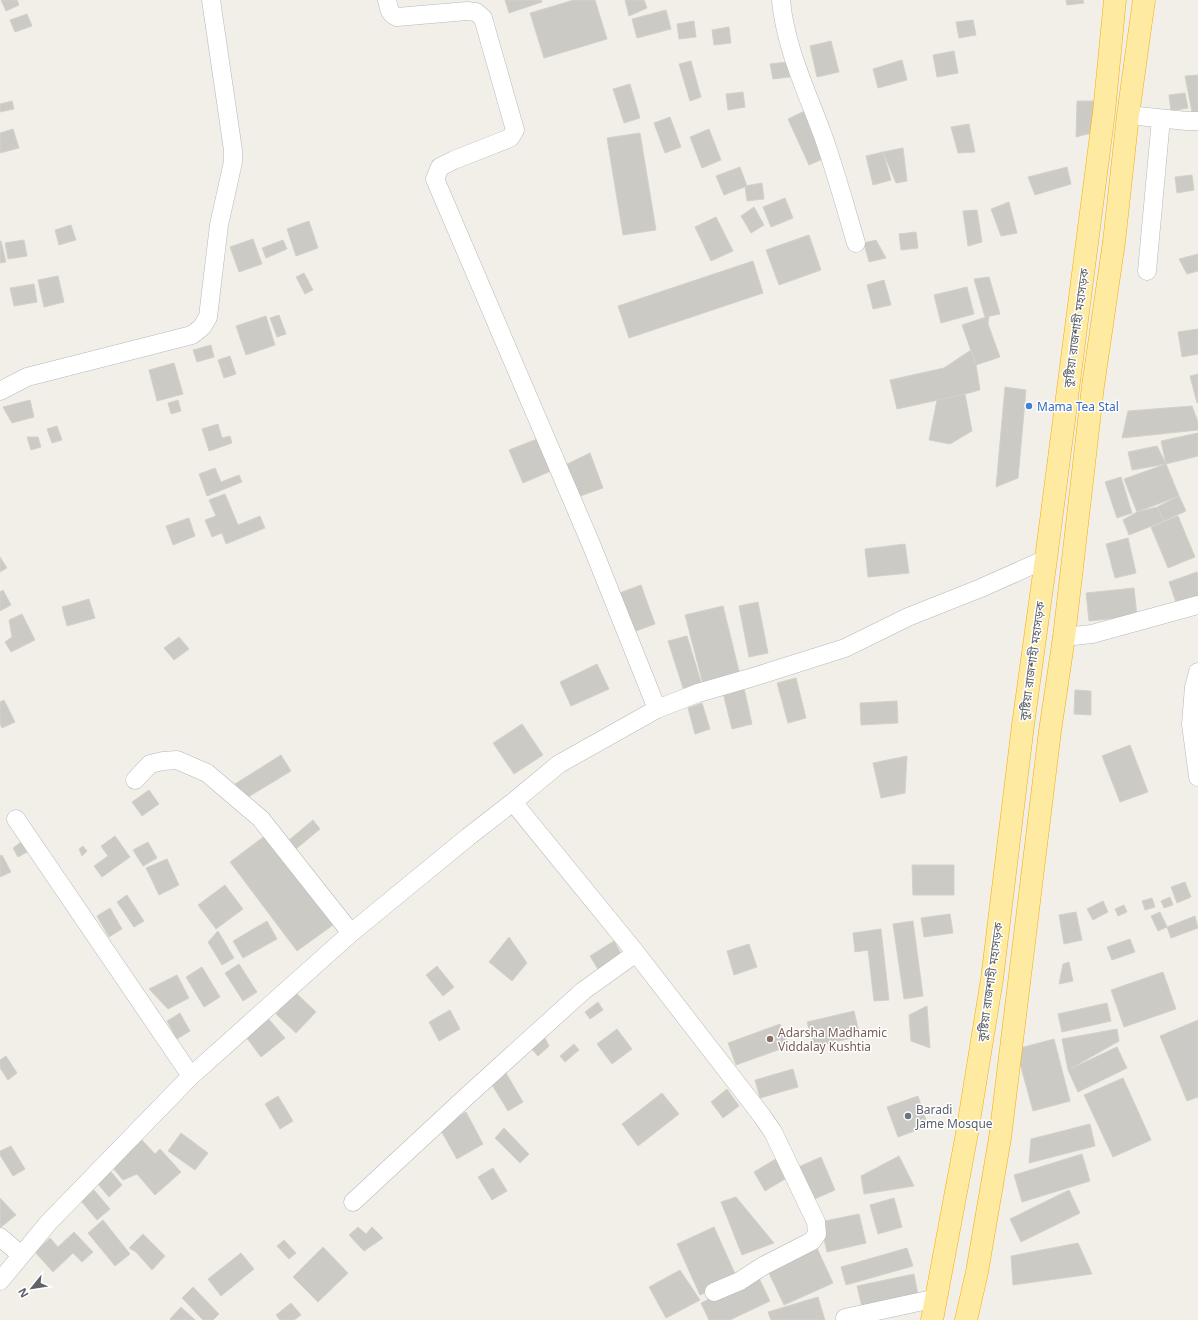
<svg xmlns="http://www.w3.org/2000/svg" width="1198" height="1320" font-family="'Noto Sans','Noto Sans Bengali',sans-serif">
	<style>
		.building { fill: #cccac5; stroke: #d6d1c6 }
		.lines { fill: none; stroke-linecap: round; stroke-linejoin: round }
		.minor-casing { stroke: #b5b8bc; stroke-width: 19 }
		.trunk-casing { stroke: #f9ab00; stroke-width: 23 }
		.minor { stroke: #fff; stroke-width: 18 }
		.trunk { stroke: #feeaa1; stroke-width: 22 }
		.shop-dot { fill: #3f7fe0; stroke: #fff; stroke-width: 1.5 }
		.education-dot { fill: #8d6e63; stroke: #fff; stroke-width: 1.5 }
		.worship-dot { fill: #6b7280; stroke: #fff; stroke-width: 1.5 }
		.labels { text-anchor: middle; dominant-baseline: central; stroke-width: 3; stroke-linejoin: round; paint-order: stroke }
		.street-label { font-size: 12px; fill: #5f6368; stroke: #fff }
		.shop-label { font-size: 12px; fill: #366cbe; stroke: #fff; text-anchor: start }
		.education-label { font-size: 12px; fill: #785e54; stroke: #fff; text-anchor: start }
		.worship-label { font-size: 12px; fill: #5b616d; stroke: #fff; text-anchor: start }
	</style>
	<rect width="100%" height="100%" fill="#f1efe8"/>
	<path class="building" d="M1,0H17L19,5L6,11Z
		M505,0H541L542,2L509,13Z
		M574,0H595L607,39L544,58L530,13Z
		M625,0H644L647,8L629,16Z
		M1066,0H1083L1084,3L1067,5Z
		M666,10L671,29L637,38L632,19Z
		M27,14L32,26L15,32L10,20Z
		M973,20L976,35L959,38L956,22Z
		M694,21L696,37L679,39L677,24Z
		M729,27L731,43L714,45L712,30Z
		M831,41L839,72L817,77L810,46Z
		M954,51L958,73L937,77L933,55Z
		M902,60L907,80L878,88L873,69Z
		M691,61L701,97L690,101L679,64Z
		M787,62L790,77L773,79L770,64Z
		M1198,75V112H1192L1185,76Z
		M630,84L640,118L624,123L613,89Z
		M743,92L745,107L728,110L726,94Z
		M1185,93L1188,108L1171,111L1169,95Z
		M12,101L14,109L0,112V104Z
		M1077,101H1099V131L1076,137Z
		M807,110L827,157L809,165L788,119Z
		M670,117L681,147L665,153L654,123Z
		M969,124L975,152L958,153L951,127Z
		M13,129L19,148L0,153V133Z
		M709,129L721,160L702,168L690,137Z
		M640,133L656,230L623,235L607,138Z
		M903,148L907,181L896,183L883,152Z
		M883,152L891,180L873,185L866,156Z
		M740,167L747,186L724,195L716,176Z
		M1067,167L1071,184L1035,195L1028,177Z
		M1192,175L1194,190L1177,193L1175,177Z
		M762,183L764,199L747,201L745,186Z
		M785,198L793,218L771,227L763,207Z
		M1009,202L1017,233L1001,236L991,209Z
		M754,207L764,225L751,233L741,216Z
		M977,210L982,242L968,246L963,211Z
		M716,217L733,251L711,261L695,227Z
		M309,221L318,248L296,256L287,229Z
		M71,225L76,240L59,245L55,230Z
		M916,232L918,248L901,250L899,234Z
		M809,235L821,270L779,285L766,250Z
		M253,239L262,264L239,272L230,247Z
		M24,240L27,256L8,259L5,243Z
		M283,240L287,249L266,258L262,248Z
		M876,240L886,258L869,262L864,243Z
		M0,241H1L6,262L0,263Z
		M1198,254V271L1187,274L1179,259Z
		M753,261L763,293L629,338L618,306Z
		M304,273L313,290L305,294L296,277Z
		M58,276L64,302L44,307L38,280Z
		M989,277L1000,314L985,317L974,279Z
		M884,280L891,305L873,309L867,285Z
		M34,284L37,302L14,306L10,288Z
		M967,287L974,314L941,323L934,295Z
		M279,315L286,334L277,337L270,318Z
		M266,316L275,345L246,355L236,326Z
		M989,316L988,324L1000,357L976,365L962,325Z
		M1198,329V354L1182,357L1178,332Z
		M211,345L214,357L197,362L193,350Z
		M971,350L976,365L980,390L965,394L897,409L890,380L944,368Z
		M230,356L236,374L224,378L218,360Z
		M174,363L183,394L157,401L149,370Z
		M1198,374V402L1197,403L1190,376Z
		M1005,387L1026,390L1018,478L996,487Z
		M965,394L972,431L950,444L929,440L937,400Z
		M30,400L34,417L12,423L3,407Z
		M178,400L181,411L171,414L168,403Z
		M1192,406L1198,422V430L1122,438L1128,411Z
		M218,424L222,438L230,436L232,443L209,451L202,429Z
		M57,426L62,440L52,443L47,429Z
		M1198,433V456L1166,464L1161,441Z
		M27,437H38L41,447L31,450Z
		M537,439L551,471L523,483L509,450Z
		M1157,446L1166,464L1132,470L1128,452Z
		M590,453L603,488L572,499L561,467Z
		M1166,464L1179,496L1137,512L1124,479Z
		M215,468L221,482L239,475L242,482L207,496L199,474Z
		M1121,477L1132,513L1117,518L1105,482Z
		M225,494L238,525L260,516L265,528L226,544L222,533L212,537L205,520L216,516L209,500Z
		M1179,496L1186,511L1164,521L1157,507Z
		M1157,507L1164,521L1129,535L1123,520L1137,512Z
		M1178,516L1195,557L1168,568L1151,527Z
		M189,518L195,536L173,545L166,526Z
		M1128,538L1136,573L1115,578L1106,544Z
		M905,544L909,573L868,577L865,549Z
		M0,557L7,568L0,572Z
		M1197,572L1198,577V601L1178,608L1169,582Z
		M641,585L655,624L628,634L614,595Z
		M1134,588L1137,616L1089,621L1086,593Z
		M3,590L11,605L0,611V592Z
		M89,599L95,618L67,626L62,607Z
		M758,602L768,653L749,657L739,606Z
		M723,606L740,675L703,684L685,615Z
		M22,614L35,640L11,652L5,642L12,637L9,620Z
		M687,636L702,685L684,691L668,641Z
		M179,637L189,649L174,660L164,648Z
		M597,664L609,689L571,706L560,682Z
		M796,678L806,718L788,723L777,683Z
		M744,688L752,724L732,729L723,693Z
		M1075,690L1091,691V715L1074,714Z
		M4,700L15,722L2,728L0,724V702Z
		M897,701L898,723L861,725L860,703Z
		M702,703L710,729L695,734L688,708Z
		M522,724L543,755L514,774L493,743Z
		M1130,745L1148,792L1120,802L1102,756Z
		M281,755L291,771L245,799L235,784Z
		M907,756L905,793L881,798L873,763Z
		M149,790L159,804L142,816L132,802Z
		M313,820L320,829L296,849L289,840Z
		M266,835L333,925L297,951L230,862Z
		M115,836L130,857L102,877L94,866L108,856L101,846Z
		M21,842L27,852L18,857L13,848Z
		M148,842L157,858L143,866L133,850Z
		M83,846L87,851L82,856L79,849Z
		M2,855L11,872L0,877V856Z
		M167,859L179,885L159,895L146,868Z
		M912,865H954V895H913Z
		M1185,882L1191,897L1177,903L1171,887Z
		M225,885L243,909L216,929L198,905Z
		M127,895L144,921L134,927L117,902Z
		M1170,897L1173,905L1164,908L1161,901Z
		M1152,898L1155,907L1145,910L1142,901Z
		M1103,901L1108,912L1093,920L1087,909Z
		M1124,905L1127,912L1118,916L1115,909Z
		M110,908L122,929L109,937L97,916Z
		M1076,912L1082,940L1064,944L1059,915Z
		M1160,912L1167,927L1158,931L1151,916Z
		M950,914L953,933L924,937L921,918Z
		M1195,916L1198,928L1171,938L1167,927Z
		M267,921L277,939L243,958L233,941Z
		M913,921L923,996L904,999L893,924Z
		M881,929L889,1000L874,1001L868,950L855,952L853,933Z
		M218,931L234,958L222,965L208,942Z
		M509,937L527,963L512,981L489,962Z
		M1130,939L1135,952L1112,960L1107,947Z
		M614,941L623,957L599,971L590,956Z
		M749,944L757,967L734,975L727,951Z
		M1069,962L1073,981L1059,984L1063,964Z
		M239,964L257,992L243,1001L225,973Z
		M437,966L454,987L443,996L426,975Z
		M202,967L220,997L204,1007L186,977Z
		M1163,972L1176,1009L1124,1027L1111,990Z
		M177,975L189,998L168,1009L149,989Z
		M296,993L316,1012L296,1033L276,1014Z
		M598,1002L603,1010L590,1019L585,1012Z
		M1107,1003L1111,1021L1062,1032L1058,1014Z
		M927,1006L930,1048L911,1041L909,1015Z
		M450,1010L460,1029L439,1041L429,1022Z
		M854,1011L860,1036L814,1047L807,1022Z
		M180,1013L190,1031L177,1039L167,1021Z
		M267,1017L285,1038L261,1057L246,1037Z
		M1198,1020V1097L1187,1101L1160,1036Z
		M780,1024L789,1046L736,1065L728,1043Z
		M617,1029L632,1049L612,1064L597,1044Z
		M1117,1029L1119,1041L1068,1070L1062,1039Z
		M545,1038L549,1046L538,1056L528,1045Z
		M1054,1039L1070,1101L1033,1111L1016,1049Z
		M574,1044L579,1050L565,1062L560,1056Z
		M1117,1047L1127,1068L1078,1092L1068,1070Z
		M6,1056L17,1073L8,1080L0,1068V1060Z
		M793,1069L798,1087L760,1098L755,1080Z
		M506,1073L523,1102L508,1111L491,1083Z
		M1123,1078L1151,1140L1113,1157L1084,1095Z
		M727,1089L739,1106L723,1118L711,1102Z
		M662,1093L679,1114L638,1146L622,1124Z
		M278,1096L293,1121L280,1129L265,1104Z
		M918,1096L928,1126L898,1137L887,1107Z
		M466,1112L483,1144L457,1159L439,1127Z
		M1090,1124L1095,1146L1029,1163L1031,1139Z
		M504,1128L529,1154L520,1163L495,1138Z
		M181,1133L208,1153L195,1170L168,1151Z
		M142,1140L155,1154L160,1149L181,1172L155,1195L137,1174L123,1180L112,1167Z
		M11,1146L25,1169L13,1176L0,1155V1151Z
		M1082,1154L1090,1181L1022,1202L1014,1175Z
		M899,1156L914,1186L864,1194L861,1176Z
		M779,1157L790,1176L765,1191L754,1172Z
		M821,1157L835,1190L810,1201L796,1168Z
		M107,1167L122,1185L109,1197L98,1184Z
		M493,1168L507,1191L492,1200L478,1177Z
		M94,1190L110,1209L97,1220L81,1201Z
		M1069,1190L1080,1213L1021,1242L1010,1219Z
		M736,1197L774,1243L742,1255L721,1202Z
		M0,1198L16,1215L0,1228Z
		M894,1198L902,1227L878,1234L870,1205Z
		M859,1214L866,1243L827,1252L820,1222Z
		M103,1220L130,1254L115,1266L88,1233Z
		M358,1227L366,1234L372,1227L383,1238L364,1251L349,1235Z
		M714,1227L737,1278L700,1295L677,1244Z
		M74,1232L93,1252L82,1262L73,1253L53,1272L35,1252L50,1238L58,1247Z
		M143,1234L165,1256L152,1270L136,1252L129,1248Z
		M284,1240L296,1253L289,1259L277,1246Z
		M1078,1243L1092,1274L1013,1285L1011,1256Z
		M323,1247L348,1273L318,1302L293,1277Z
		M817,1248L833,1283L784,1305L768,1271Z
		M907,1248L913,1266L846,1285L841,1267Z
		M241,1253L254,1269L221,1296L208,1279Z
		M680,1270L700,1300L666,1318L649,1287Z
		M914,1274L918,1295L862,1307L857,1286Z
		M758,1276L770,1301L730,1320H709L701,1303Z
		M193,1287L219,1314L213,1320H203L182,1298Z
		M818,1297L825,1320H771L768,1312Z
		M291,1303L301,1315L294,1320H280L276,1315Z
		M181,1307L195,1320H171L170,1319Z"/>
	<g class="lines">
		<defs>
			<path id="minor" d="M387,0C389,8 389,14 397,17L467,11L476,12L483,18L515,130L510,138L454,160L440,167L435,179L591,544L657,709
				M781,0C785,46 806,90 822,133C835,169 845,206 856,243
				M1128,115L1187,121H1198
				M1147,271L1161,119
				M0,391L27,377L192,335L202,327L208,317L219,225L233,162V150L211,0
				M1064,637L1092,634L1198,605
				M1198,672L1194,687L1191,724L1198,777
				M135,780L150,764L163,761L177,760L207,773L261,819L351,933
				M513,802L636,953L762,1116L773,1132L816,1222L817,1234L812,1241L763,1266L740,1281L714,1292
				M16,819L191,1076
				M353,1202L466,1097L583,991L636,953
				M0,1237L21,1255
				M0,1281L49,1222L191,1076L351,933L468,837L513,802L559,764L657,709L698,693L750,678L845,648L908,617L981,588L1046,559
				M845,1318L937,1298"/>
			<path id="trunk" d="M932,1320L967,1133L992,979L1023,725L1046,559L1104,112L1115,0
				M966,1320L977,1272L1000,1138L1050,731L1064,637L1093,386L1114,242L1128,115L1144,0"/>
		</defs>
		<use href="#minor" class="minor-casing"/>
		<use href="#trunk" class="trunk-casing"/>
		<use href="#minor" class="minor"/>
		<use href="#trunk" class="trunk"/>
	</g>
	<circle class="shop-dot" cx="1029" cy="406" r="4"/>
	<circle class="education-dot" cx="770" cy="1039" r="4"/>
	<circle class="worship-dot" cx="908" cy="1116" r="4"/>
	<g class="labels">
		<g class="street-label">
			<text transform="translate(1076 328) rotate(-82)">কুষ্টিয়া রাজশাহী মহাসড়ক</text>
			<text transform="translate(1032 661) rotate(-82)">কুষ্টিয়া রাজশাহী মহাসড়ক</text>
			<text transform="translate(990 982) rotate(-82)">কুষ্টিয়া রাজশাহী মহাসড়ক</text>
		</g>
		<g class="shop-label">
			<text x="1037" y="406">Mama Tea Stal</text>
		</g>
		<g class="education-label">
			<text x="778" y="1032">Adarsha Madhamic<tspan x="778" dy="14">Viddalay Kushtia</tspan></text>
		</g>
		<g class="worship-label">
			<text x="916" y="1109">Baradi<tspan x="916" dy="14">Jame Mosque</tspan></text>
		</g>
	</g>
	<g transform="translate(32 1288) rotate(240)" stroke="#ffffff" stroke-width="3" paint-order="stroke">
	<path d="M0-3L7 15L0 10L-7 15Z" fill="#5f6368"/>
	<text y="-6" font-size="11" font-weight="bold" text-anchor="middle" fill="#5f6368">N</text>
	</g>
</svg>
